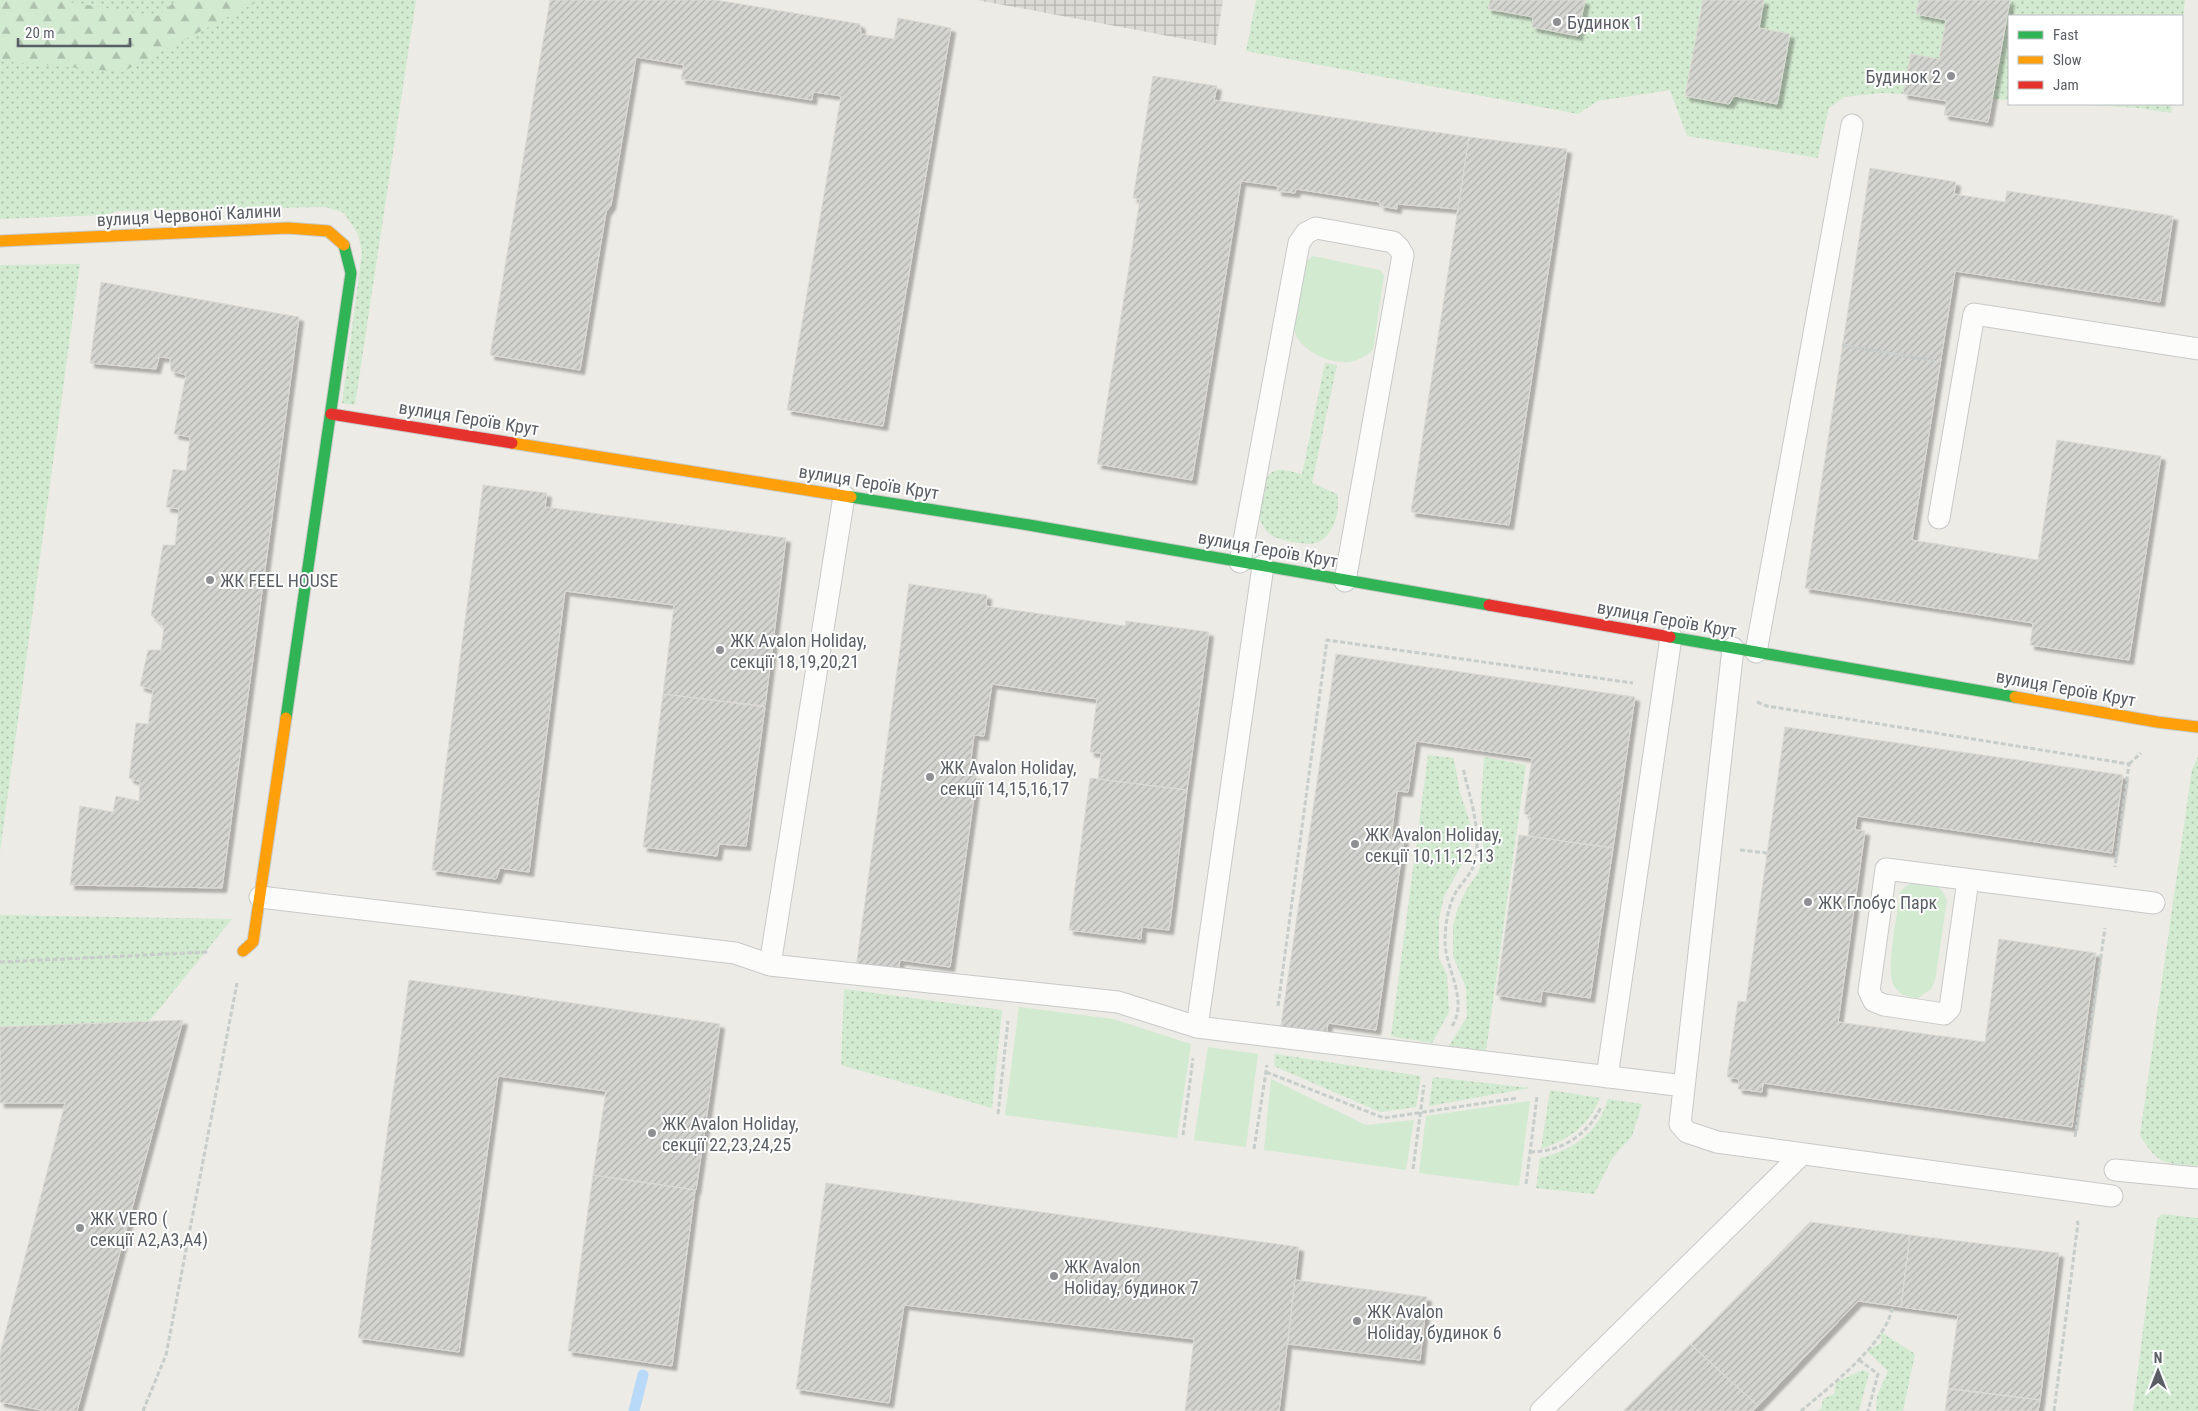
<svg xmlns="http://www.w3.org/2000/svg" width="2198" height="1411" font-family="'Roboto Condensed',sans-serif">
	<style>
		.industrial { fill: url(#industrial-grid) }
		.grass { fill: url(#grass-dots) }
		.forest { fill: url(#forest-firs) }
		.green { fill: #d2ead0 }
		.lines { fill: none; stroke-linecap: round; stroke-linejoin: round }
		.stream { stroke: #b8d9f7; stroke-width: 11 }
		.building { fill: url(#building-hatch); stroke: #dcdad4; filter: url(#shadow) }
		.lane-casing { stroke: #c8c9c8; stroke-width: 23 }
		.fast-casing { stroke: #c9cac9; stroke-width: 13 }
		.slow-casing { stroke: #c9cac9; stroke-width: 13 }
		.jam-casing { stroke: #c9cac9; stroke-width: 13 }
		.path { stroke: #c7cdca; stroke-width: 3; stroke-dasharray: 5 2.5; stroke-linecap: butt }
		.lane { stroke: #fcfcfb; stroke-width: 21 }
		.fast { stroke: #30b455; stroke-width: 11 }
		.slow { stroke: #ff9f0a; stroke-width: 11 }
		.jam { stroke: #e5322d; stroke-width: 11 }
		.poi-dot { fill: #8d8f92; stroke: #fff; stroke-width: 2 }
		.labels { text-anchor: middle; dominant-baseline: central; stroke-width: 4; stroke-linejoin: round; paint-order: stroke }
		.poi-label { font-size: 18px; fill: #5a5e65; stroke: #fff; text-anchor: start }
		.street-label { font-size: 18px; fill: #5a5e65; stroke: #fff }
	</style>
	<defs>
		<pattern id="industrial-grid" width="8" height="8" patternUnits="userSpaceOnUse" patternTransform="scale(1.25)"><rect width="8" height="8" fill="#dbdad5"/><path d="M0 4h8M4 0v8" fill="none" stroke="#b5b4b0"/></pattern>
		<pattern id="grass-dots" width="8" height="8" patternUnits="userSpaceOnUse" patternTransform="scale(1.25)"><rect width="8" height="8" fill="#d2ead0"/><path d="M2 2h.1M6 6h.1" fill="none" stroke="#adc1ac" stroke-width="1.8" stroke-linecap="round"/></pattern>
		<pattern id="forest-firs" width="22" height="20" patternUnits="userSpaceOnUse" patternTransform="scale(1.25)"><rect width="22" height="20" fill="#d2ead0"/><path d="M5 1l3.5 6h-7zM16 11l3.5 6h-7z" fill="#adc1ac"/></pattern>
		<pattern id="building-hatch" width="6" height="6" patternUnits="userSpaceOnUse" patternTransform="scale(1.25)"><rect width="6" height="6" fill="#d4d4d0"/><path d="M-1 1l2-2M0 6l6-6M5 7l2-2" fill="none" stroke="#afafac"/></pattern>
		<filter id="shadow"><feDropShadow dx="4.5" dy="4.5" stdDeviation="1" flood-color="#0004"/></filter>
	</defs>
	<rect width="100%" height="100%" fill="#ecebe5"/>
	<path class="industrial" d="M977,0H1223L1216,45Z"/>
	<path class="grass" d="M0,0H416L355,405L342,403L362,253L358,234L344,213L326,207L117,211L105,215L0,219Z
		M1256,0H2185L2182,28V16H2009V100L1881,93L1844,97L1829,108L1818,158L1687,136L1670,90L1598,101L1578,114L1246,51Z
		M2073,104H2172L2171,113L2139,108Z
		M80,264L0,852V265Z
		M1325,363L1337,365L1312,483L1337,494C1341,510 1333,538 1316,543C1308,546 1277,540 1271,535C1265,531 1260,522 1259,515C1258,506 1263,494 1265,485C1270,462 1286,471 1302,474Z
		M1428,755L1454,758L1460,793L1471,825L1470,843L1465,859L1444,896L1439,919V958L1447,975L1449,1012L1432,1043L1391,1036Z
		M1484,757L1526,765L1486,1051L1449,1046L1467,1017L1466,988L1453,956V925L1458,908L1466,890L1478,873L1484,855L1481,805Z
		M2198,757V1166C2165,1163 2158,1166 2140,1135L2192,769Z
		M0,915L232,919L138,1035L0,1048Z
		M844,989L1002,1010L992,1108L841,1065Z
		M1275,1054L1421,1076L1416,1107L1380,1112L1274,1066Z
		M1433,1077L1530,1088L1429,1106Z
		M1550,1090L1600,1098C1589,1125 1569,1140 1541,1149Z
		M1608,1099L1642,1104L1632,1136L1613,1157L1594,1194L1536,1188L1540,1158C1574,1150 1598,1133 1608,1099Z
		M2162,1214L2198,1218V1411H2133L2156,1225L2157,1219Z
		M1881,1332L1915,1354L1903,1411H1876L1877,1396L1888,1371L1867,1351L1881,1343Z
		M1863,1370L1869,1373L1859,1411H1817L1821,1409L1823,1399L1834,1394L1836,1382Z"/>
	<path class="forest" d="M0,0H55L157,16L177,0H261L122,72L0,61Z"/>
	<path class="green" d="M1313,256L1380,270L1384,275L1373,350C1366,356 1359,360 1349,362C1330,364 1297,350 1294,328C1293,315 1301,285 1303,270L1306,262Z
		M1916,881C1932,882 1941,885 1947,900L1935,981L1931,989L1918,998C1908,997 1898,995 1893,984C1886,969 1898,911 1900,892L1905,887Z
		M1019,1007L1113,1019L1191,1044L1177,1138L1005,1115Z
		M1208,1047L1258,1054L1246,1147L1194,1140Z
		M1271,1079L1366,1125L1414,1120L1406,1170L1264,1150Z
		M1530,1101L1519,1186L1419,1173L1426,1116Z"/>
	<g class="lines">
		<path class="stream" d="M634,1411L643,1375"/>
	</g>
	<path class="building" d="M550,0H716L860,24L861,34L894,39L898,18L951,28L883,426L787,410L841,96L813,92L812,100L681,79L684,65L636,57L611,205L606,212L580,370L490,355Z
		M1490,0H1585L1578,36L1532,27L1533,17L1488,9Z
		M1703,0H1764L1759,28L1790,34L1777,104L1734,96L1729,104L1685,96Z
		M1919,0H2010L1988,122L1944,115L1947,101L1903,94L1911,54L1939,59L1946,20L1916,14Z
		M1153,76L1217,86L1214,100L1469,137L1458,209L1397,204V209L1380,206V202L1296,189L1295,193L1277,191L1278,186L1241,181L1192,480L1097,464L1140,199L1133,198Z
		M1469,137L1567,149L1509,525L1411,512Z
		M1870,168L1956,182L1954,194L2005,202L2007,191L2173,216L2160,302L1955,271L1912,540L2038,560L2057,440L2161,456L2129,660L2030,645L2033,623L1805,588Z
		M101,282L299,317L222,888L70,885L80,806L113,812L116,796L139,801L140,782L129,778L136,723L148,724L153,690L140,686L148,650H161L164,627L151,615L163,545H175L179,509L166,507L173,469L186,471L190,437L174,434L186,375L171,371L170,358L159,357L156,369L90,363Z
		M483,485L547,493L545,507L786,538L765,706L663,694L674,605L565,591L529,872L500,868L496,879L432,870Z
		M909,584L987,595L986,606L1125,626L1126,621L1209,632L1187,790L1098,779L1101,753L1090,752L1097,699L992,684L984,736L974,735L969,775L977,776L950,967L900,960L898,973L856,967Z
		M1336,654L1635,697L1613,848L1528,836L1530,815L1524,814L1532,758L1416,741L1408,792L1397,791L1391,838L1404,839L1376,1030L1328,1023L1326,1037L1280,1031Z
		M663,694L765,707L746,846L719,844L717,856L643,847Z
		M1785,727L2123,775L2112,853L1857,816L1855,830L1865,831L1838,1022L1985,1042L1999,939L2096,953L2072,1127L1763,1083L1762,1092L1738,1089L1739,1079L1727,1077L1738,1001L1746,1002Z
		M1090,778L1187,790L1169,930L1142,927L1141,939L1069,930Z
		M1519,835L1613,848L1590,998L1542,991L1541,1002L1496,995Z
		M409,980L720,1024L696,1190L593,1175L606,1091L498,1076L459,1352L358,1338Z
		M183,1020L77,1411H46L0,1402V1353L65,1103H0V1027Z
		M593,1175L695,1190L672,1366L568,1351Z
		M826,1183L1299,1247L1279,1411H1185L1194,1339L904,1305L889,1403L796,1389Z
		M1810,1222L1910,1235L1901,1307L1858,1301L1758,1406L1691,1344Z
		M1910,1235L2059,1253L2040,1400L1948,1388L1958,1315L1901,1307Z
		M1295,1280L1427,1297L1420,1360L1288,1344Z
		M1690,1344L1758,1406L1753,1411H1623Z
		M1948,1389L2040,1400L2038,1411H1945Z"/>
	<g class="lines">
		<defs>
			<path id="lane" d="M1939,518L1974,314L2198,349
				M1240,562L1299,243L1306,233L1316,228L1393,242L1399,248L1403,255L1345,581
				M1733,648L1680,1124L1687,1132L1717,1142L2112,1196
				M1756,652L1852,125
				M1968,880L1950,1008L1944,1014L1884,1005L1874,1001L1869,991L1886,869L2154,903
				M260,897L735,953L770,965L1118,1002L1197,1027L1684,1086
				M770,965L844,496
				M1197,1027L1263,566
				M1607,1077L1671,637
				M2115,1170L2198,1178
				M1541,1411L1802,1154"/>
			<path id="fast" d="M851,497L1029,525L1489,605
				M1670,637L2015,697
				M286,718L351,273L344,245"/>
			<path id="slow" d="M0,241L288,228L328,231L344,245
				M512,443L851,497
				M2015,697L2157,722L2198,727
				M243,951L253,942L286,718"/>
			<path id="jam" d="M331,414L512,443
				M1489,605L1670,637"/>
		</defs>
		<use href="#lane" class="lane-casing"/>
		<use href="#fast" class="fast-casing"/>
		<use href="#slow" class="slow-casing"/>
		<use href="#jam" class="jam-casing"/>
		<path class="path" d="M1842,345L1935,361
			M1757,702L1767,706L2129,764L2115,867
			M2129,764L2141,753
			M1740,850L1767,853
			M0,962L209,952
			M1278,1006L1327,640L1633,683
			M1452,1026C1469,999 1445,969 1445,941C1445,926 1448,906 1456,892C1461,884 1469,876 1473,867C1484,835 1470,800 1463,768
			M1266,1072L1384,1118L1517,1098
			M998,1114L1008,1021
			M1183,1135L1193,1058
			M2075,1137L2105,928
			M1254,1149L1267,1065
			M1530,1152C1561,1152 1588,1135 1601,1107
			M1413,1169L1424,1085
			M1526,1184L1537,1097
			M1859,1360L1878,1374L1868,1411
			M143,1411L166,1355L237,983
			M1801,1411C1829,1387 1886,1344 1892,1308
			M2054,1411L2078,1223L2077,1221"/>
		<use href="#lane" class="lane"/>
		<use href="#fast" class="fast"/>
		<use href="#slow" class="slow"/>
		<use href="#jam" class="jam"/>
	</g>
	<g class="poi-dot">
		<circle cx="1557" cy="22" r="5"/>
		<circle cx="1951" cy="76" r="5"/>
		<circle cx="210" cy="580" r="5"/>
		<circle cx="720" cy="650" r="5"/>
		<circle cx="930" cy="777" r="5"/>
		<circle cx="1355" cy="844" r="5"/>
		<circle cx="1808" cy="902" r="5"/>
		<circle cx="652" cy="1133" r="5"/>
		<circle cx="80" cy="1228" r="5"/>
		<circle cx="1054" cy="1276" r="5"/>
		<circle cx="1357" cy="1321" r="5"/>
	</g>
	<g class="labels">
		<g class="poi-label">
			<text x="1567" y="22">Будинок 1</text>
			<text x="1941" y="76" text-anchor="end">Будинок 2</text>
			<text x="220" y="580">ЖК FEEL HOUSE</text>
			<text x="730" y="640">ЖК Avalon Holiday,<tspan x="730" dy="21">секції 18,19,20,21</tspan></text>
			<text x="940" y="767">ЖК Avalon Holiday,<tspan x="940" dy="21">секції 14,15,16,17</tspan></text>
			<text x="1365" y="834">ЖК Avalon Holiday,<tspan x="1365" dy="21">секції 10,11,12,13</tspan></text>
			<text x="1818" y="902">ЖК Глобус Парк</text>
			<text x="662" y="1123">ЖК Avalon Holiday,<tspan x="662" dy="21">секції 22,23,24,25</tspan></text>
			<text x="90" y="1218">ЖК VERO (<tspan x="90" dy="21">секції А2,А3,А4)</tspan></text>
			<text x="1064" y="1266">ЖК Avalon<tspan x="1064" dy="21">Holiday, будинок 7</tspan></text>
			<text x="1367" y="1311">ЖК Avalon<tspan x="1367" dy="21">Holiday, будинок 6</tspan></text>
		</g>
		<g class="street-label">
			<text transform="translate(189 215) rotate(-3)">вулиця Червоної Калини</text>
			<text transform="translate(469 418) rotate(9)">вулиця Героїв Крут</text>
			<text transform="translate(869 482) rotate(9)">вулиця Героїв Крут</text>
			<text transform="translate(1268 549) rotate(10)">вулиця Героїв Крут</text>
			<text transform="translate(1667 619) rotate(10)">вулиця Героїв Крут</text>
			<text transform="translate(2066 688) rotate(10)">вулиця Героїв Крут</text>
		</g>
	</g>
	<rect x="2008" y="15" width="175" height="90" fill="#ffffff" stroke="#bdbfc1"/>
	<rect x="2018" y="31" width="25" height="8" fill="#30b455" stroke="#bdbfc1"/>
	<text x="2053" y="40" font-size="15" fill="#5a5e65">Fast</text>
	<rect x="2018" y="56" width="25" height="8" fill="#ff9f0a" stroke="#bdbfc1"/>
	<text x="2053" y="65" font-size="15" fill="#5a5e65">Slow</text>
	<rect x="2018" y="81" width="25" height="8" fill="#e5322d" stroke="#bdbfc1"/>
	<text x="2053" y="90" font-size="15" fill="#5a5e65">Jam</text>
	<g transform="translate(2158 1371)" stroke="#ffffff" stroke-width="4" paint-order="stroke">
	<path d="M0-4L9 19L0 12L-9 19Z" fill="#5a5e65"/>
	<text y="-8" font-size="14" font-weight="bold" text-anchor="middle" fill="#5a5e65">N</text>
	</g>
	<path d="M18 38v8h112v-8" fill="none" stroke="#5a5e65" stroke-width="2.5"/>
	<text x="25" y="38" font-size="15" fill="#5a5e65" stroke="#ffffff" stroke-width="4" paint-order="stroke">20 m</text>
</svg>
